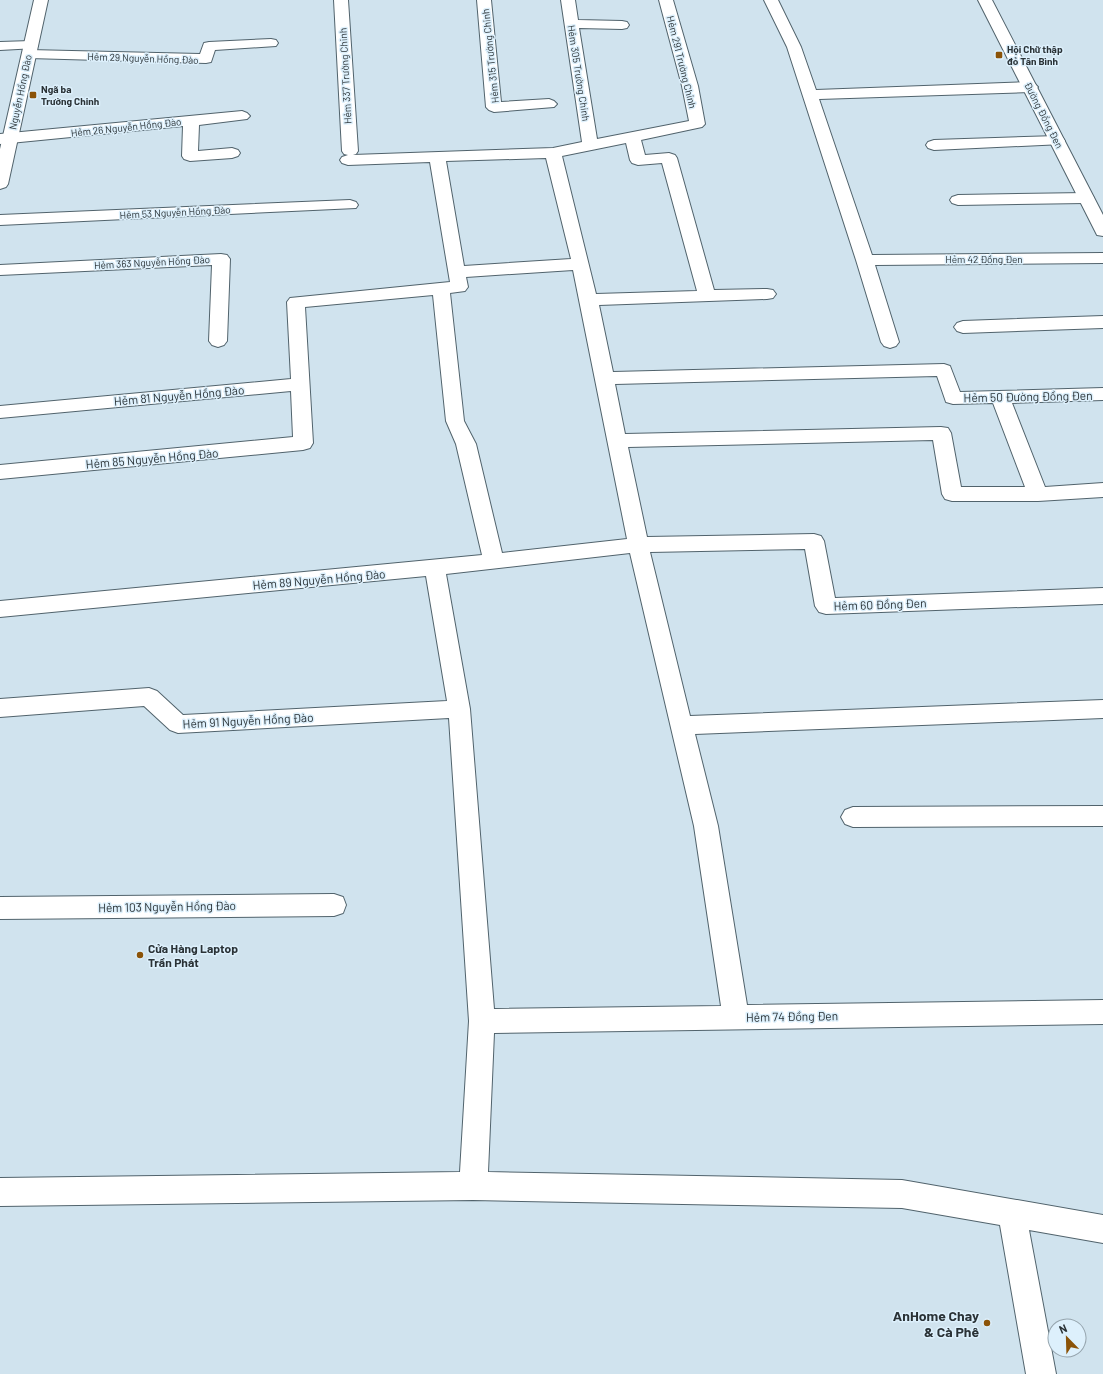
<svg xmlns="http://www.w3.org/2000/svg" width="1103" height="1374" font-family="Barlow,sans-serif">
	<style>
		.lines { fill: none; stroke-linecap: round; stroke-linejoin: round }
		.lane-casing { stroke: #51636c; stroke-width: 2 }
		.secondary-casing { stroke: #51636c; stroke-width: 2 }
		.lane { fill: #fff; fill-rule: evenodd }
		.secondary { fill: #fff; fill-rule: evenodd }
		.poi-dot { fill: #8b5308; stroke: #ddf0fc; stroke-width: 1.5 }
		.labels { text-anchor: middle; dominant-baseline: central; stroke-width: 3; stroke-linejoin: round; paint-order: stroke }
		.far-poi-label { font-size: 10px; font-weight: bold; fill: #2a3236; stroke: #ddf0fc; text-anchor: start }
		.far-street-label { font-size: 10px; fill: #2a3236; stroke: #ddf0fc }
		.street-label { font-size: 12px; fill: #2a3236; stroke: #ddf0fc }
		.poi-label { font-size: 12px; font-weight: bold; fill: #2a3236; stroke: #ddf0fc; text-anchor: start }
		.near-poi-label { font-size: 14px; font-weight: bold; fill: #2a3236; stroke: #ddf0fc; text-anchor: end }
	</style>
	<rect width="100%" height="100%" fill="#d0e3ee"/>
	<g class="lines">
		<defs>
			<path id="lane" d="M334,0H348L358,151L356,154L353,155L553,148L582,142L561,0H575L578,20L622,21L627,22L629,25L627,28L622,29L579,28L597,139L689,121L682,86L659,0H673L698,86L705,124L702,127L641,140L645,155L669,153L675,155L677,158L714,290L767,289L773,290L776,294L773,298L767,299L599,305L613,372L944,364L950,366L960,392L1103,388V400L1012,403L1045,487L1103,483V497L1038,501H952L945,499L942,494L933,440L628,447L647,537L814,534L821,536L824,541L835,598L1103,588V604L826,614L819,612L815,606L805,549L650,552L690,716L1103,700V718L695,734L718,826L747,1005L1103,1000V1024L494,1033L488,1172L902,1180L1103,1215V1243L1029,1230L1056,1374H1026L1000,1225L902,1208L473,1200L0,1206V1178L460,1172L469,1021L449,718L178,733L170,730L144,706L0,717V699L149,688L157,691L183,715L447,701L426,576L0,617V601L482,555L456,444L446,421L433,295L305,307L313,443L310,448L303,450L0,479V465L293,437L291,391L0,418V406L291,379L287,302L290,298L450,282L430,162L348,165L342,163L340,160L342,157L348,155L344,154L342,151ZM626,143L630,160L632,163L638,165L662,163L697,291L596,294L562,156ZM546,158L571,259L464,266L446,161ZM573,270L627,539L502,553L476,444L464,421L450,293L465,291L468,287L466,277ZM937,376L946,402L953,404L993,403L1025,487H961L951,433L948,428L941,427L625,434L615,384ZM630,553L694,826L721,1006L494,1009L470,709L446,574Z
				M477,0H491L501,102L549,99L554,101L557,104L554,107L494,112L489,110L486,107Z
				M764,0H778L801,47L816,90L1030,82L1035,84L1038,87L1035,90L1030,92L819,99L872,255L1103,253V263L875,265L899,342L896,346L890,348L884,346L881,342L856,260L787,47Z
				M271,39L276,40L278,43L276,46L215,50L211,62L206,63L29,58L24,57L22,54L24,51L29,50L200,54L204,43L209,42Z
				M31,41L36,42L38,45L36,48L0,50V42Z
				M242,111L247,113L250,116L247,119L199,125L198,151L232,148L238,150L240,153L238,156L232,158L190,161L184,159L182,156L183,126L0,144V134Z
				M1057,136L1063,138L1065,141L1063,144L934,150L928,148L926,145L928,142L934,140Z
				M1086,193L1092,195L1094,198L1092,201L1086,203L958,205L952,203L950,200L952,197L958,195Z
				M350,200L356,202L358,205L356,208L0,225V215Z
				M221,254L227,255L230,259L227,341L224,345L218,347L212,345L209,341L212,265L0,275V265Z
				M1103,316V328L963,333L957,331L954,327L957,323L963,321Z
				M1103,806V826L853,827L845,824L841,817L845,810L853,807Z
				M334,894L343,897L346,905L343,913L334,916L0,919V897Z"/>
			<path id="secondary" d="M34,0H48L8,184L6,187L0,189V149Z
				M978,0H992L1103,215V236L1097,235L1095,231Z"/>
		</defs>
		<use href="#lane" class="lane-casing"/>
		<use href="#secondary" class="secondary-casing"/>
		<use href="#lane" class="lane"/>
		<use href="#secondary" class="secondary"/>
	</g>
	<g class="poi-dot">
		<rect x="995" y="51" width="8" height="8" rx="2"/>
		<rect x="29" y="91" width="8" height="8" rx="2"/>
		<circle cx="140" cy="955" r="4"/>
		<circle cx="987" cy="1323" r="4"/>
	</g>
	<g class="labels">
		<g class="far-poi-label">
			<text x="1007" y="49">Hội Chữ thập<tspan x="1007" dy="12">đỏ Tân Bình</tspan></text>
			<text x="41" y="89">Ngã ba<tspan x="41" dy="12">Trường Chinh</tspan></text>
		</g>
		<g class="far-street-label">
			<text transform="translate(490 56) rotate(-96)">Hẻm 315 Trường Chinh</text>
			<text transform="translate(143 58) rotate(2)">Hẻm 29 Nguyễn Hồng Đào</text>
			<text transform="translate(682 62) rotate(76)">Hẻm 291 Trường Chinh</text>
			<text transform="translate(579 73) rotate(81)">Hẻm 305 Trường Chinh</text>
			<text transform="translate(345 76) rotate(-93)">Hẻm 337 Trường Chinh</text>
			<text transform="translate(20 92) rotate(-78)">Nguyễn Hồng Đào</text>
			<text transform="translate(1044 115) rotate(63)">Đường Đồng Đen</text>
			<text transform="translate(126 127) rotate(-6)">Hẻm 26 Nguyễn Hồng Đào</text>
			<text transform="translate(175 212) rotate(-3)">Hẻm 53 Nguyễn Hồng Đào</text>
			<text x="984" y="259">Hẻm 42 Đồng Đen</text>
			<text transform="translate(152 262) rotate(-3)">Hẻm 363 Nguyễn Hồng Đào</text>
		</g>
		<g class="street-label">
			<text transform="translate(179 395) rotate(-5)">Hẻm 81 Nguyễn Hồng Đào</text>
			<text transform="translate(1028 396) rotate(-1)">Hẻm 50 Đường Đồng Đen</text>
			<text transform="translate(152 458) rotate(-5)">Hẻm 85 Nguyễn Hồng Đào</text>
			<text transform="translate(319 579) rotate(-5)">Hẻm 89 Nguyễn Hồng Đào</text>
			<text transform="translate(880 604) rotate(-2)">Hẻm 60 Đồng Đen</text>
			<text transform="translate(248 720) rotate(-3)">Hẻm 91 Nguyễn Hồng Đào</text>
			<text transform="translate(167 906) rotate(-1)">Hẻm 103 Nguyễn Hồng Đào</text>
			<text transform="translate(792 1016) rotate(-1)">Hẻm 74 Đồng Đen</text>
		</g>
		<g class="poi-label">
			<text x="148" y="948">Cửa Hàng Laptop<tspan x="148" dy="14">Trần Phát</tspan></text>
		</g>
		<g class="near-poi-label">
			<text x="979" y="1315">AnHome Chay<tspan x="979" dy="16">&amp; Cà Phê</tspan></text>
		</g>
	</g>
	<g transform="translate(1067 1338) rotate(337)"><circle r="19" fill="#ddf0fc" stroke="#95a4ad"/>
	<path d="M0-3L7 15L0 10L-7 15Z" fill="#8b5308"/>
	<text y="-6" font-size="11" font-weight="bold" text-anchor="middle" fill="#2a3236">N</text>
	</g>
</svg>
